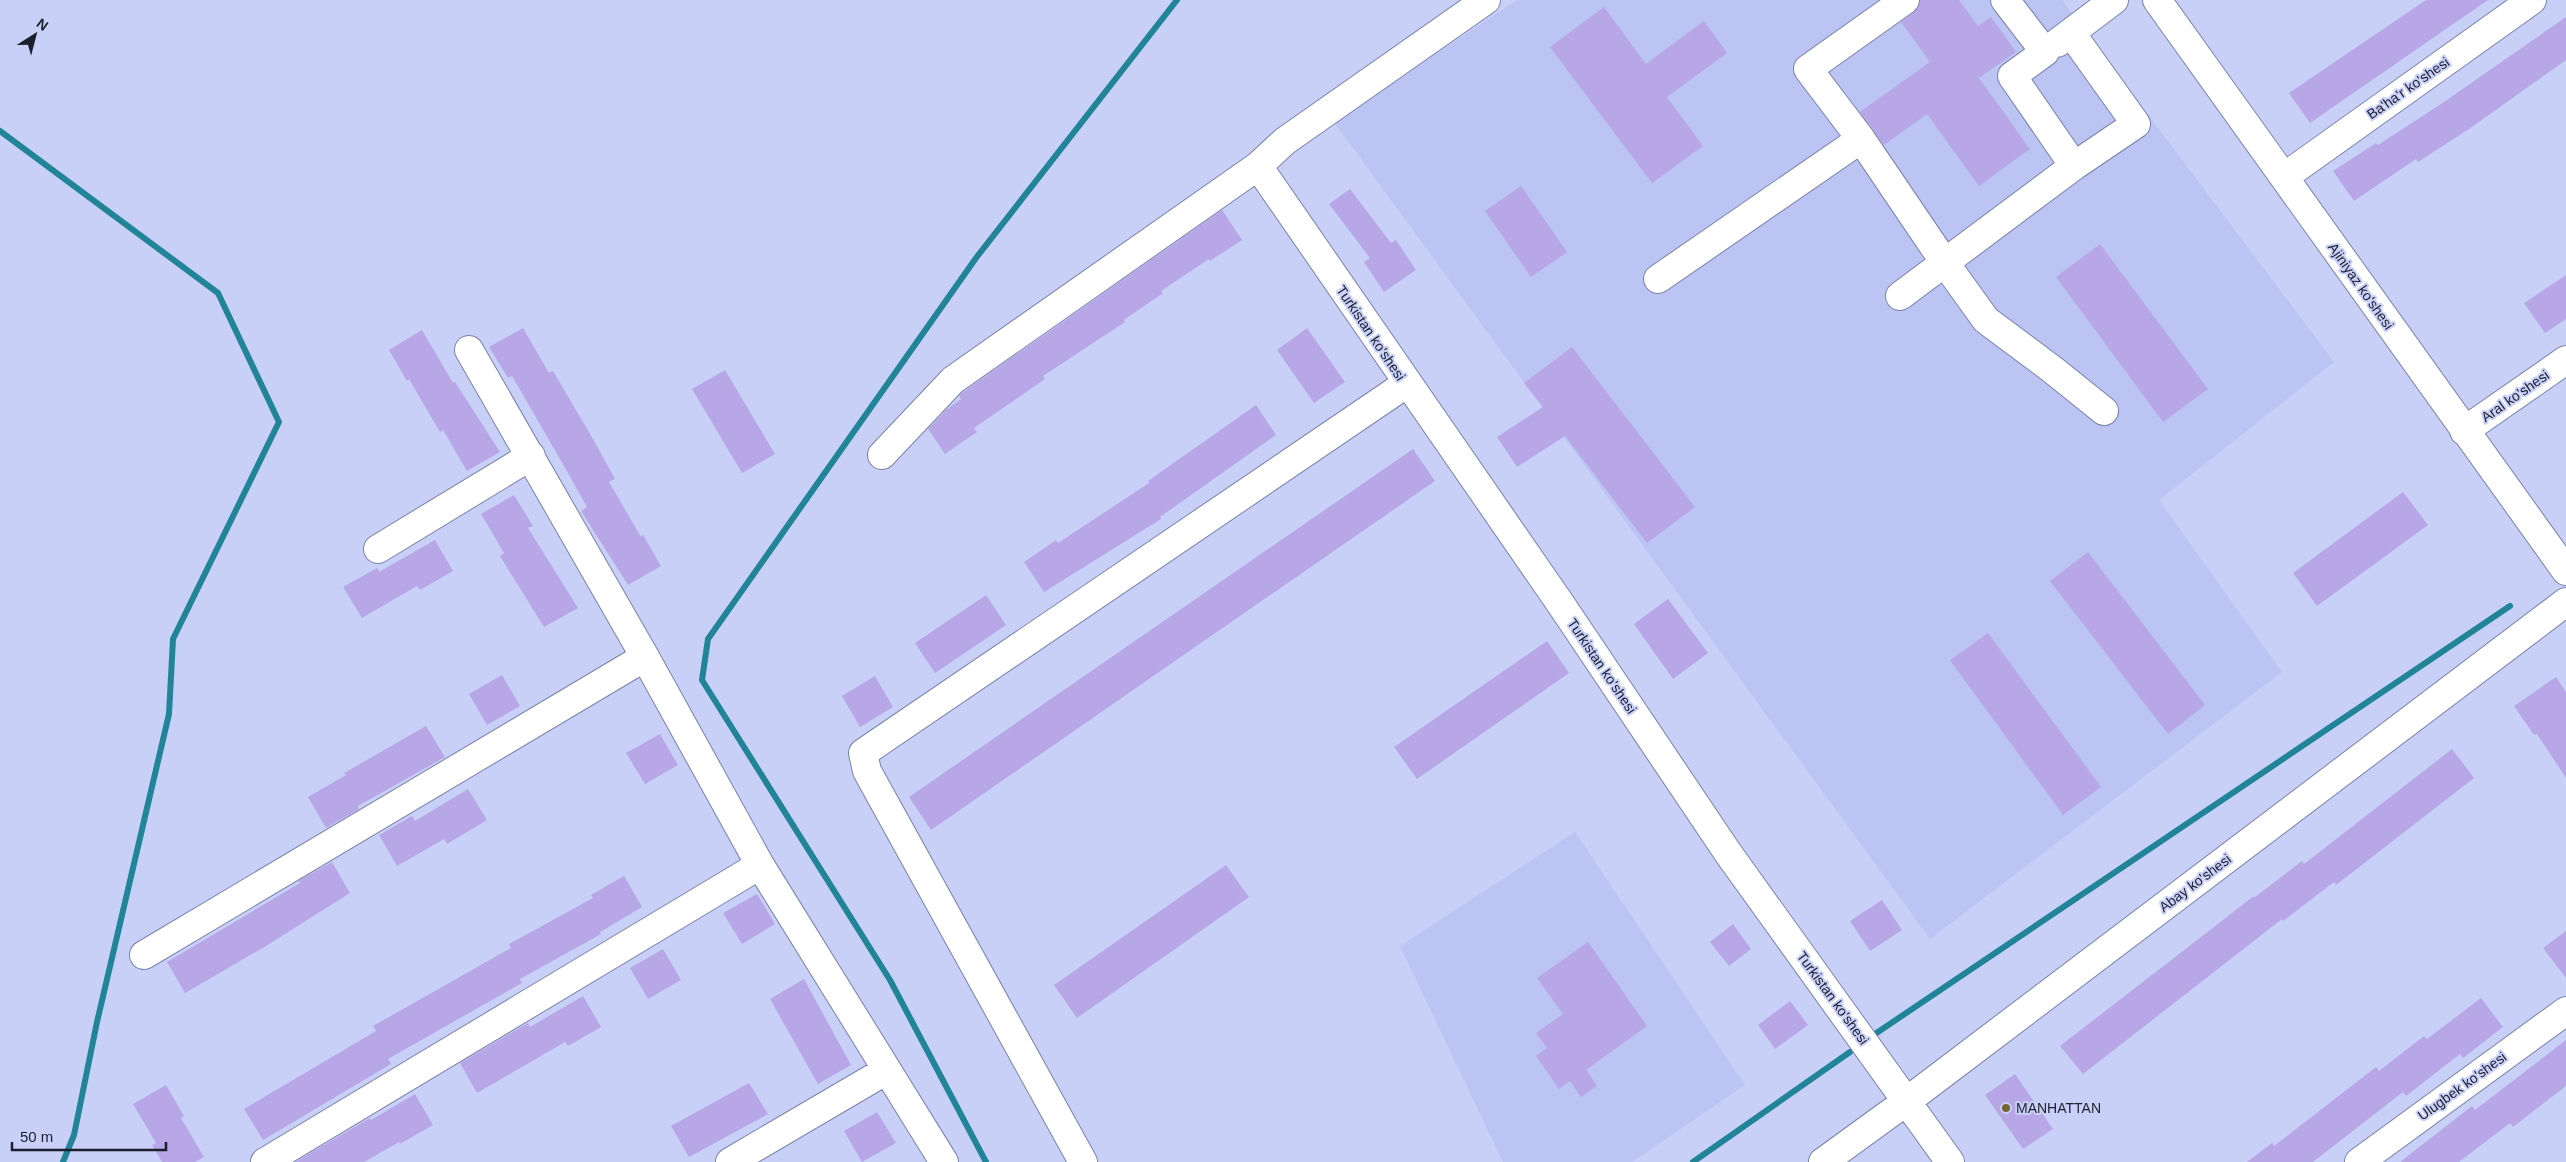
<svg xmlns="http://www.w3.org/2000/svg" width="2566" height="1162" font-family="Arial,sans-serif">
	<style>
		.built { fill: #bbc4f3 }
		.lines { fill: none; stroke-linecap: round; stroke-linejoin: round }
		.stream { stroke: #228499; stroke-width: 6 }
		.building { fill: #b7a7e6 }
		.minor-casing { stroke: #7a82a7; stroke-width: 30 }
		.minor { stroke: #fff; stroke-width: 28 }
		.poi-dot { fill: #736634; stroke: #c8d0f8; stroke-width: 2 }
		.labels { text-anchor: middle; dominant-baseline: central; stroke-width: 4; stroke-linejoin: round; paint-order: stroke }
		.street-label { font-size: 14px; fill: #1c1f2d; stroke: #c8d0f8 }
		.poi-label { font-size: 14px; fill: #1c1f2d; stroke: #c8d0f8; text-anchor: start }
	</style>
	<rect width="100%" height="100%" fill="#c8d0f8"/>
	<path class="built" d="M1517,0H2062L2334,362L2159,500L2282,672L1930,939L1334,122Z
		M1575,832L1745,1085L1632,1162H1503L1400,946Z"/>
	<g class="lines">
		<path class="stream" d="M0,131L218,293L279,422L173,639L169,714L97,1022L74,1135L63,1162
			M1875,1034L2510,606
			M986,1162L890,980L702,680L708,639L976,258L1177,0
			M1693,1162L1850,1052"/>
	</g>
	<path class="building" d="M1920,0H1959L1978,26L1991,17L2016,52L1979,78L2030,149L1979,186L1927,114L1884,145L1860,112L1930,62L1901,22L1914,12Z
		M2426,0H2488L2310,123L2289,93Z
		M1604,7L1646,64L1704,21L1727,53L1667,97L1703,146L1652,183L1550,47Z
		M2566,17V60L2469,129L2418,162L2416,159L2354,201L2333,171L2376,143L2378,145L2441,104Z
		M1521,186L1567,252L1531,277L1485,211Z
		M1350,189L1391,243L1396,240L1416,270L1384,292L1364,262L1370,258L1329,204Z
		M1222,210L1242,240L1210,261L1209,259L1161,291L1163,293L1124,320L1125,322L1043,376L1045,379L974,428L977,432L945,454L928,429L947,409L961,399L959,396L963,392Z
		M2100,244L2208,389L2163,422L2056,277Z
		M2566,275V319L2545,333L2524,303Z
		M523,328L549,373L553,371L593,439L615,479L609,482L641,537L643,535L661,566L628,585L581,511L587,507L564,466L512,376L508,378L489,347Z
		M1307,328L1345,382L1314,403L1277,350Z
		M422,330L453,383L455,382L500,452L467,471L443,430L440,432L409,379L407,381L389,350Z
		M1572,347L1695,507L1647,543L1565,436L1517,467L1497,437L1543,407L1524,383Z
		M725,370L775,454L742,473L692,389Z
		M1256,405L1276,435L1160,517L1161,519L1044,592L1024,562L1056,540L1058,543L1149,483L1148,481Z
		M1413,449L1435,481L931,830L909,797Z
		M2403,492L2428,525L2317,606L2293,573Z
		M514,495L533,526L528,528L578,608L544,627L500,556L504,553L481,514Z
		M435,540L453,571L420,590L417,586L362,618L343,587L377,568L379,572Z
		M2088,552L2205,705L2168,734L2050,581Z
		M986,595L1006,625L935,673L915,643Z
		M1668,599L1708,653L1673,679L1634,624Z
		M1988,633L2101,787L2063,815L1950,660Z
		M1547,641L1569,673L1417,779L1394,747Z
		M502,675L520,706L487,725L469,694Z
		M875,676L893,707L860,727L842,696Z
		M2556,677L2566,692V778L2537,734L2534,735L2514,706Z
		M426,726L445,757L358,806L359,809L326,828L308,797L346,775L344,773Z
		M660,734L678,765L645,784L626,753Z
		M2452,749L2474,778L2336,885L2334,882L2283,921L2282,919L2083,1074L2060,1046L2254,896L2255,897L2302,861L2304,864Z
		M468,789L487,820L447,844L444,839L397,866L379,835L412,816L415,821Z
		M332,862L350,893L266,946L185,993L167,962L300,883L298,881Z
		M1226,865L1249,897L1077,1018L1054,985Z
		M624,876L642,907L600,932L601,934L520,979L522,983L388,1059L391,1064L263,1140L244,1109L376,1031L373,1026L511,948L509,944L593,898L591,895Z
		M757,894L775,924L742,944L723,913Z
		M1882,900L1902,930L1870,951L1850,921Z
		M1733,924L1751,949L1729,966L1710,942Z
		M2566,931V978L2543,948Z
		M1588,942L1647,1026L1586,1070L1597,1086L1581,1097L1570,1081L1559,1089L1536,1056L1547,1048L1536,1033L1563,1014L1537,978Z
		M663,949L681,980L648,999L630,968Z
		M804,979L851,1065L818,1084L770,999Z
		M583,996L601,1027L568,1046L565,1042L477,1093L460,1063L528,1023L530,1027Z
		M2481,998L2503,1027L2463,1058L2460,1054L2406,1096L2403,1092L2313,1162H2247L2272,1143L2274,1146L2376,1067L2379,1071L2424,1036L2427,1039Z
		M1790,1001L1808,1025L1775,1049L1758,1025Z
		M2566,1040V1086L2513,1127L2510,1123L2459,1162H2400L2472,1106L2475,1110Z
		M2015,1074L2053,1129L2023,1149L1985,1095Z
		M749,1083L768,1114L689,1157L671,1126Z
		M166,1085L184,1116L181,1118L204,1157L195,1162H162L152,1145L156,1143L133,1104Z
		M415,1094L433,1125L400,1144L399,1142L364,1162H295L370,1118L371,1120Z
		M877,1112L896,1143L862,1162L844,1131Z"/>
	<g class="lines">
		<defs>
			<path id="minor" d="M1905,0L1808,69L1861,139L1945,263L1986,320L2053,370L2104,411
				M2005,0L2045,52L2012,76L2074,166
				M2157,0L2566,571
				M2057,43L2114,0
				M1258,166L1560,603L1728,853L1950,1162
				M2284,177L2532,0
				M1658,279L1861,139
				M1900,296L2074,166L2136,124L2071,33
				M469,350L645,657L760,865L944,1162
				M2464,431L2566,360
				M882,455L953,380L1258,166L1285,141L1486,0
				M378,549L531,456
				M144,955L645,657
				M265,1162L760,865
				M730,1162L887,1070
				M1083,1162L867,771L863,753L1406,384
				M1823,1162L1907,1101L2566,602
				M2359,1162L2566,1011"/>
		</defs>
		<use href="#minor" class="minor-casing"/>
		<use href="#minor" class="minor"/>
	</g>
	<circle class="poi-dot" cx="2006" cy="1108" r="5"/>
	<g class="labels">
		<g class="street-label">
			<text transform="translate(2408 88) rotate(-35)">Ba'ha'r ko'shesi</text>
			<text transform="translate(2361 286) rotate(55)">Ajiniyaz ko'shesi</text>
			<text transform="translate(1371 333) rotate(56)">Turkistan ko'shesi</text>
			<text transform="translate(2515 396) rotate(-35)">Aral ko'shesi</text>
			<text transform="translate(1602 666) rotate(56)">Turkistan ko'shesi</text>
			<text transform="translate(2195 883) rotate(-37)">Abay ko'shesi</text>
			<text transform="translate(1833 998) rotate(54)">Turkistan ko'shesi</text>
			<text transform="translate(2462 1086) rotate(-36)">Ulugbek ko'shesi</text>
		</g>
		<g class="poi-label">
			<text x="2016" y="1108">MANHATTAN</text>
		</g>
	</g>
	<g transform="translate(35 35) rotate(36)" stroke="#c8d0f8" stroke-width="4" paint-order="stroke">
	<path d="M0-4L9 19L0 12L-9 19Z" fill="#1c1f2d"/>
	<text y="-8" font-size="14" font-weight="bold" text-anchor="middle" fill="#1c1f2d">N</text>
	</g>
	<path d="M12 1142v8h154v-8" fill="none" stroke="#1c1f2d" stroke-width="2.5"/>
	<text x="20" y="1142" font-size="15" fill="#1c1f2d" stroke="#c8d0f8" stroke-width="4" paint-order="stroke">50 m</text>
</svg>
